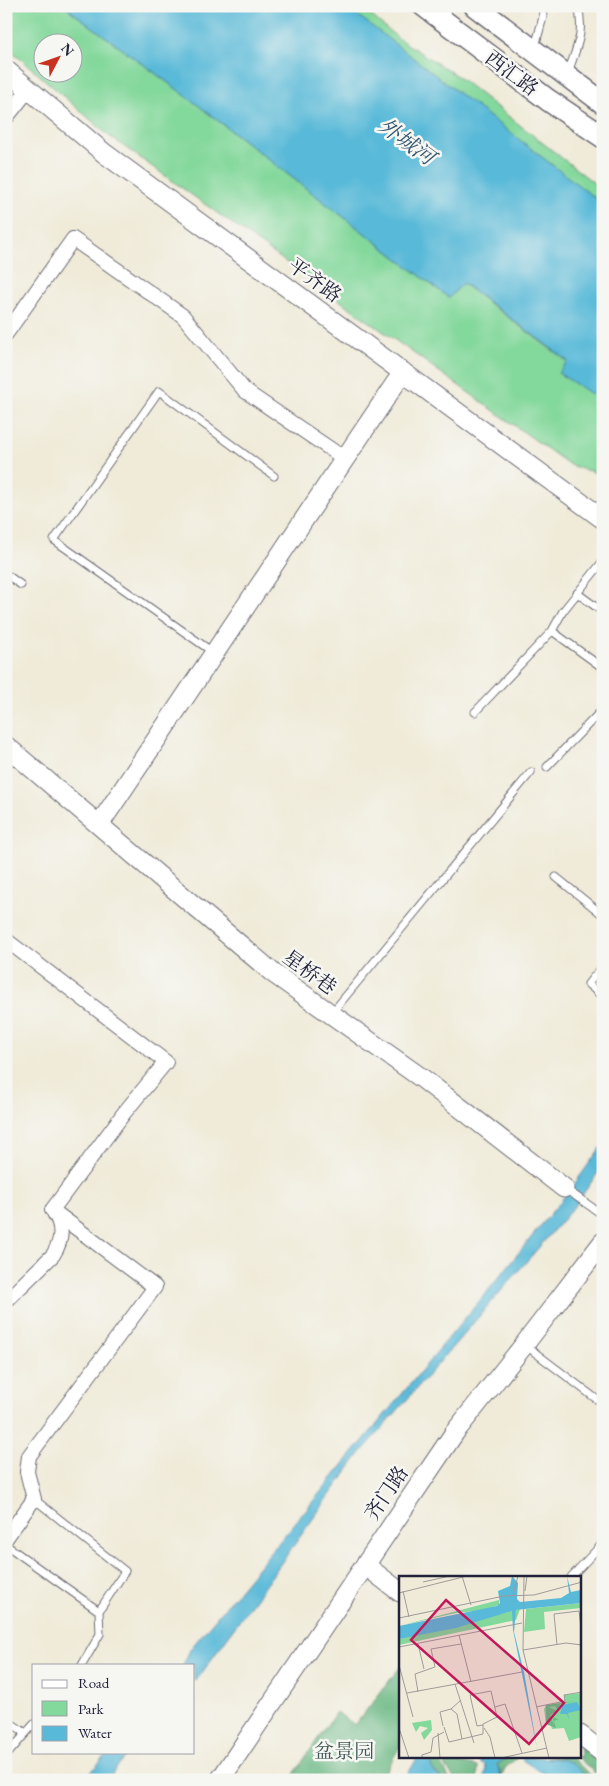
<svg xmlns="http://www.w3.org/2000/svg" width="609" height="1786" font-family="'EB Garamond','Noto Serif SC',serif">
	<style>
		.green { fill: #83d89b; stroke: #527d6b; fill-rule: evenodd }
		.forest { fill: #6ab883; stroke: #466d5f }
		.water { fill: #59b9d8; stroke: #3e6e8a }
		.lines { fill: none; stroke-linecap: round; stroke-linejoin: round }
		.lane-casing { stroke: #6a6872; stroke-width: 9 }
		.street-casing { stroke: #6a6872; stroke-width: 16 }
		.secondary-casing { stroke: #6a6872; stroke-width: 21 }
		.primary-casing { stroke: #6a6872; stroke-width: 24 }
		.lane { stroke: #fff; stroke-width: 7 }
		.street { stroke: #fff; stroke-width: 14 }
		.secondary { stroke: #fff; stroke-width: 19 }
		.primary { stroke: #fff; stroke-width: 21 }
		.labels { text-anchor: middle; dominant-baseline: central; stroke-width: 5; stroke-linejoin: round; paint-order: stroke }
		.street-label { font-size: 20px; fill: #22223b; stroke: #f6f6f2 }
		.park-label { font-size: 20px; fill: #3f5958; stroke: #f6f6f2 }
		.water-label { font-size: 21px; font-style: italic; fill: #355772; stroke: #f6f6f2 }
		.inset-road { fill: none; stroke: #9e9b9a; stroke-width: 1 }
		.view { fill: #c2185b; fill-opacity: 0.15; stroke: #c2185b; stroke-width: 2.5 }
		.inset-edge { fill: none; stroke: #22223b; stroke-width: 2.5 }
	</style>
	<rect width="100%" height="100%" fill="#f6f6f2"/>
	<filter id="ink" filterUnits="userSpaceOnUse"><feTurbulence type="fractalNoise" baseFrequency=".02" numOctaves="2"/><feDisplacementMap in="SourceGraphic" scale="10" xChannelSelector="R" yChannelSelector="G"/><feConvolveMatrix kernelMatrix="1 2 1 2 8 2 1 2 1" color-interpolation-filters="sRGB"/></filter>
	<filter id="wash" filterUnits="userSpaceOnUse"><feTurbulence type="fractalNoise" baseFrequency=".0096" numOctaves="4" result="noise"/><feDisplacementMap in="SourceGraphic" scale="20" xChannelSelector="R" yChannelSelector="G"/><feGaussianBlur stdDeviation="1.12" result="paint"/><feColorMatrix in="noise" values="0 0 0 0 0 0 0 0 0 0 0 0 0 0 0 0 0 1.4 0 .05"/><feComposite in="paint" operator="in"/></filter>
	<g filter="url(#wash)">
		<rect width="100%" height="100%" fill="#f0ebd9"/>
		<path class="green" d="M6,6H64L182,93L449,298L462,283L568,362L559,373L603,401V475L570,465L108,135L6,46ZM42,42H72V72H42Z
			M344,6H360L399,39L457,76L603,190V204Z"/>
		<path class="forest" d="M400,1667V1746L381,1780H290L336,1712L355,1725Z
			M580,1747L603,1765V1780L577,1757H580Z
			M433,1757H438L450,1780H443L432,1769L430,1763Z
			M509,1757H518L505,1768L502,1777L497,1764Z
			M547,1757H571L596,1780H590L570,1762L554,1760Z
			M452,1763H459L478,1767L477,1780H455L445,1765Z"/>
		<path class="water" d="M64,6H344L351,10L603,204V401L558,373L568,361L463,283L449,298L182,93Z
			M603,1144V1166L573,1208L359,1455L196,1681L194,1680V1665H183L191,1648L495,1282L573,1186Z
			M109,1752H128L108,1780H84Z
			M418,1757H433C427,1767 436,1774 443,1780H404Z
			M486,1757H509L497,1764L502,1780H484L486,1770L485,1765L481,1764V1759Z
			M524,1757C533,1757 566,1758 572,1763C578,1768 583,1775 590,1780H554L522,1760Z"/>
	</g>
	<g filter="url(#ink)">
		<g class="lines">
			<defs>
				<path id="lane" d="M535,47L543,17L542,6
					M568,73C576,48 585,34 578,6
					M6,574L21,585
					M577,593L603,612
					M552,631L603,668
					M214,653L54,540L159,391L274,476
					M475,712L552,631L563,611L603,561
					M547,767L603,709
					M556,877L603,915
					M603,965L588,984L603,997
					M331,1014L531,772
					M564,1188L603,1215
					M525,1345L603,1404
					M6,1545L99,1611L125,1571L34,1499
					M571,1577L603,1543
					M82,1665L100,1634L99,1611
					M6,1720L26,1733L34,1724
					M6,1756L26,1733"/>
				<path id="street" d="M6,118L29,89
					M6,334L73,239L183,316L245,391L345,459
					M6,940L166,1062L124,1113L52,1210
					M6,1301L53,1255C62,1241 64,1227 54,1213
					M6,1538L34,1499L27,1472L29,1456L155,1287L52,1210"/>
				<path id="secondary" d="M6,70L104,153L603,519
					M6,746L273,973L423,1079L564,1188
					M99,825L403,372
					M365,1565L400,1592
					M580,1735L603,1753
					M220,1780L455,1432L524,1345L603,1242"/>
				<path id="primary" d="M424,6L548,100L603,137
					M475,6L603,103"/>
			</defs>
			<use href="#lane" class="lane-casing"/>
			<use href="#street" class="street-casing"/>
			<use href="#secondary" class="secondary-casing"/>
			<use href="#primary" class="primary-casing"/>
			<use href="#lane" class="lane"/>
			<use href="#street" class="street"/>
			<use href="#secondary" class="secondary"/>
			<use href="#primary" class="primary"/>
		</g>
	</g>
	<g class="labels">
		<g class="street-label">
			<text transform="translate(512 73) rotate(37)">西汇路</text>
			<text transform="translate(315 280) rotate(36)">平齐路</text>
			<text transform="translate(310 972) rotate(36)">星桥巷</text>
			<text transform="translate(386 1493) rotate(-56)">齐门路</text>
		</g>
		<g class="park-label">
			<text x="344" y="1751">盆景园</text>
		</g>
		<g class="water-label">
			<text transform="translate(407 141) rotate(36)">外城河</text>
		</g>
	</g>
	<g transform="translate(399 1576)">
		<rect width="182" height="182" fill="#f0ebd9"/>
		<path d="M100,24V29L85,34L57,37L0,50ZM182,27V32L145,36L146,53L125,56L127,33ZM121,33L117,44L0,69V63L113,35L116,39L117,34ZM182,117V161L170,165L165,152L153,153L151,147L147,148L145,133L147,129L166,126L165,119ZM32,144L33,154L25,164L22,157L29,152L21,150L17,156L13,147Z" fill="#83d89b"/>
		<path d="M179,125L161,128L159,134L156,130L149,131L158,135L151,139L155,149L154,142L160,143L155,145L157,152L147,148V129Z" fill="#6ab883"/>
		<path d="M113,0L119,7L118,23L121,26L162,22L170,17L168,0L172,16L182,14V27L117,34L115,56L125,96L138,172L114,54L113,35L57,52L0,63V50L98,30L101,27L99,15L111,10ZM178,126L182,134L169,137L170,144L168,138H161L163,131L158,130Z" fill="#59b9d8"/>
		<path class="inset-road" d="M63,0L72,29M125,0L124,74L150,182M24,6L51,0M4,15L10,41M126,15L128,0M0,17L68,0M114,19L119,0M0,42L105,20L135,19L183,6M60,59L72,106M19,68L25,93M158,69L155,38L180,35L182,51M0,71L123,47M124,74L167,67L183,69M0,89L14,141M56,108L75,167M19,116L16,98L36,91L32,73L62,68M8,117L123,96M62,124L52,133L58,138L63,163M96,131L106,128L123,177M137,131L166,125L165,119L183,116M44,150L41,136L52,133M45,151L50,166L84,158V148L98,141L92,115L71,119L78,150L84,149M0,152L10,182M85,152L91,161L96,182M39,157L41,182M23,182V179L32,176L34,162L45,156M102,182L148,172"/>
		<path class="view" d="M47,24L165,127L130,168L12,64Z"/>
		<rect width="182" height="182" class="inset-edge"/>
	</g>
	<rect width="609" height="1786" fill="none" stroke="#f6f6f2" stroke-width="25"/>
	<rect x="32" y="1664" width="162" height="90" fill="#f6f6f2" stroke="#a1a1a9"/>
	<rect x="42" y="1680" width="25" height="8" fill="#ffffff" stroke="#a1a1a9"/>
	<text x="78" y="1688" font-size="15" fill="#22223b">Road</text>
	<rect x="42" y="1701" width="25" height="15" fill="#83d89b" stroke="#a1a1a9"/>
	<text x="78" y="1714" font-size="15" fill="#22223b">Park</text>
	<rect x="42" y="1726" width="25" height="15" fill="#59b9d8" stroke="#a1a1a9"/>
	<text x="78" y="1738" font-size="15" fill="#22223b">Water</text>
	<g transform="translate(58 58) rotate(49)"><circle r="24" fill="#f6f6f2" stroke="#a1a1a9"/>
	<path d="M0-4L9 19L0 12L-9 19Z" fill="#c8321e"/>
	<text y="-8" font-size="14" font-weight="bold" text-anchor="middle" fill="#22223b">N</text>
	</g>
</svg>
